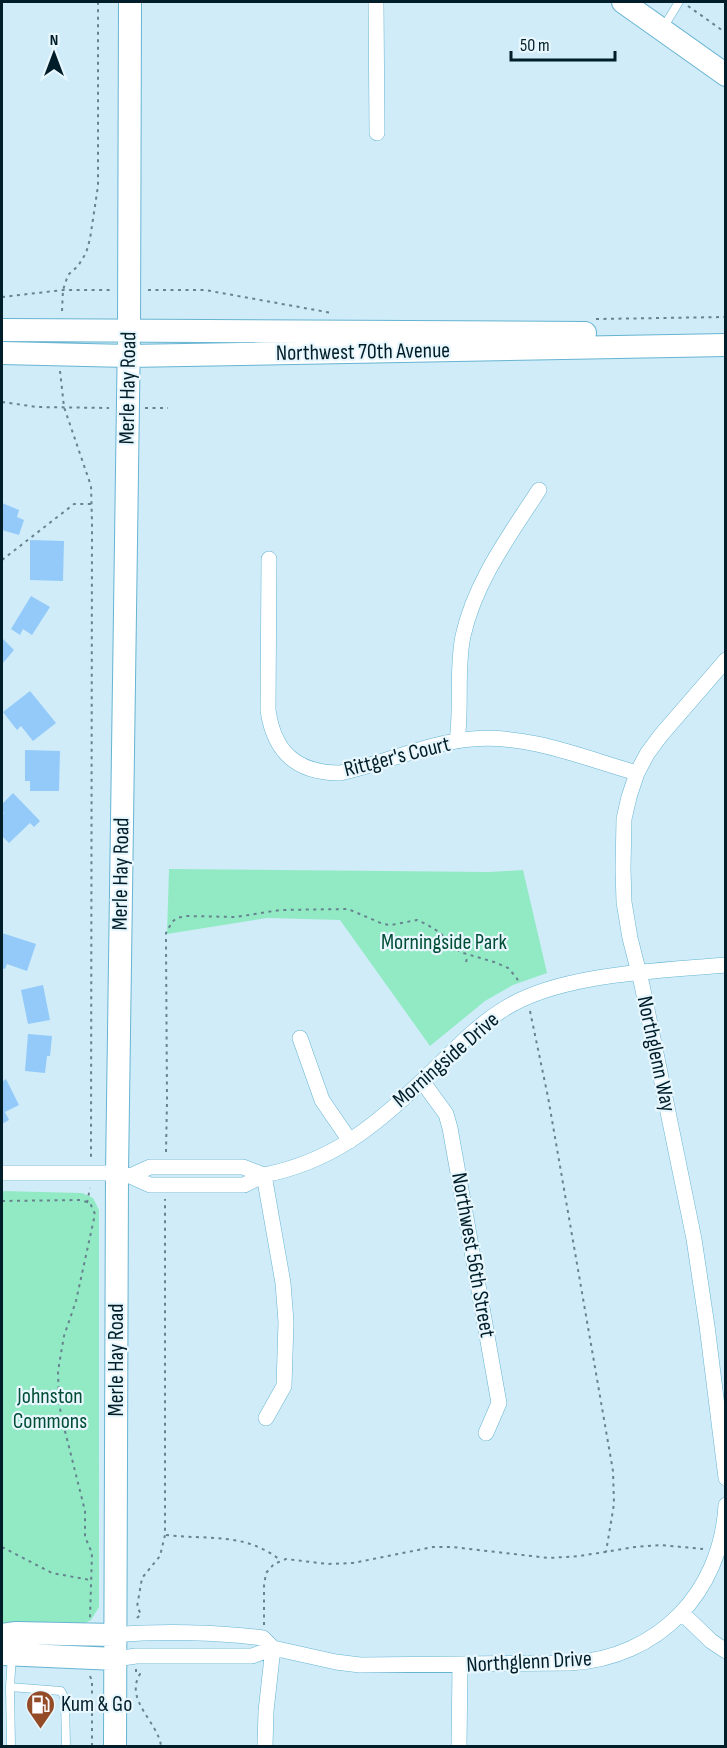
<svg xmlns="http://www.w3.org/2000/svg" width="727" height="1748" font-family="'Sofia Sans Condensed',sans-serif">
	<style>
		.green { fill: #92eac4 }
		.building { fill: #93caf9 }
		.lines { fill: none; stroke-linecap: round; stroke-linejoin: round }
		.lane-casing { stroke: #67b4d2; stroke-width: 9 }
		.street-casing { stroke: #67b4d2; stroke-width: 16 }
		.secondary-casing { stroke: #67b4d2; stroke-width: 24 }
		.path { stroke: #66838f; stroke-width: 2; stroke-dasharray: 3 4.5; stroke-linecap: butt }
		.lane { stroke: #fff; stroke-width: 8 }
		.street { stroke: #fff; stroke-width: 15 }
		.secondary { stroke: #fff; stroke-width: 22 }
		.labels { text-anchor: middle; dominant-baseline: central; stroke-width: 4.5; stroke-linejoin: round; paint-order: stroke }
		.street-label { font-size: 22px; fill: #001e2a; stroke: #e8f7fd }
		.park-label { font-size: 22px; fill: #004d35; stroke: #e8f7fd }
		.poi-label { font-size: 22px; fill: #001e2a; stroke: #e8f7fd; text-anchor: start }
	</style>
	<rect width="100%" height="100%" fill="#cfecf8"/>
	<path class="green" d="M169,869L489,872L523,870L547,973L513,985L485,1001L430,1046L340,920L267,918L167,934Z
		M2,1191L82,1193L93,1198L99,1210V1607L91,1620L81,1625L2,1626Z"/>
	<path class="building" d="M2,503L19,510L17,517L24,520L19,535L2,530Z
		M30,540L64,541L63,581L30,580Z
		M31,596L50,607L32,635L23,629L20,635L11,629Z
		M2,638L14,650L2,664Z
		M30,691L56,723L33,741L21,726L17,730L3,712Z
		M25,750L60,751L59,791H30V781H25Z
		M13,793L40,821L34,827L30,823L9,843L2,836V816L4,813L2,811V804Z
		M2,933L36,944L27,971L7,964L5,969L2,968Z
		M43,985L50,1020L28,1024L21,990Z
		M28,1034L52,1036L50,1056H47L45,1073L25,1071Z
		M6,1079L19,1105L5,1112L9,1120L2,1124V1082Z"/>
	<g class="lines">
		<defs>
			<path id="lane" d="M663,28L679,2
				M12,1655L10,1687L61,1691L65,1699L66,1746
				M10,1687L11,1746"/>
			<path id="street" d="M376,2L377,133
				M269,559L268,710C274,753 297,773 340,773C382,764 431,742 472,739C528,734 584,758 637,773
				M726,660L661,735L647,754L637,773L629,797L624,819L623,869L624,902L630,938L642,985L694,1239L707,1326L726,1478
				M457,741C462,707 456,671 463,636C475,582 509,536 539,490
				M300,1038L322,1100L350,1141
				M422,1081L446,1114L450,1128L499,1403L486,1433
				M2,1173H117L130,1176L150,1185H244L264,1175L243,1167H150L130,1176
				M266,1418L284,1386L286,1322L283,1283L264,1175C331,1162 374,1127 422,1081C449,1056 473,1028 504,1009C560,973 660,971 726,965
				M682,1613L711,1641L726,1651
				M115,1635C161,1631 217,1632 263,1638L273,1648
				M116,1659L136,1656H252L273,1648L336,1662L360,1665L570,1663C658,1658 721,1593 726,1505
				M265,1746L266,1711L273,1648
				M459,1746L460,1665"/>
			<path id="secondary" d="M623,2L726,75
				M2,330L585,333
				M2,353L128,356L726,345
				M2,1635L16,1633L115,1635
				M2,1654L116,1659
				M115,1746L117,1173L129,331L130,2"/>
		</defs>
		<use href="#lane" class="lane-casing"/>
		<use href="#street" class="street-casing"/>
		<use href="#secondary" class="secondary-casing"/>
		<path class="path" d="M688,6L726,33
			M148,290H205L332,313
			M2,297L63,290H112
			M62,311L63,290L68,275L78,266L86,253L90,239L98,186V2
			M596,319L726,317
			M60,371L64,407L91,486L92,523L91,1159
			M2,402L37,407L109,408
			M145,408H168
			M2,560L74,504H91
			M466,962L468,955
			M530,1011L548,1097L613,1471L614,1504L606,1552
			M166,1152L167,1100L166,942V933L172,922L177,918L186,916L236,917L280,910L348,909L383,924L391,925L417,920L426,924L439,932L460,952L494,962L508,968L516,977L520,984
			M2,1201L80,1200L90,1203L95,1214L76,1301L64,1336L58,1371L59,1403L62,1419L85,1511V1537L92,1553L90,1618
			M87,1203L90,1188
			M166,1535C207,1540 245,1532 280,1560
			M2,1547L52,1573L90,1580
			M137,1618L141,1614L137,1607L142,1578L160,1556L165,1535V1199
			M264,1625V1586L266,1573L274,1564L286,1559L328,1564L353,1563L433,1547H452L549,1558L580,1556L635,1547L661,1545L703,1549
			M136,1669V1673L140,1674C124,1700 158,1722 161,1746
			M90,1676L92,1681V1746"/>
		<use href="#lane" class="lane"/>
		<use href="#street" class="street"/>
		<use href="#secondary" class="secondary"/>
	</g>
	<defs>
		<symbol id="fuel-pin" viewBox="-11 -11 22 30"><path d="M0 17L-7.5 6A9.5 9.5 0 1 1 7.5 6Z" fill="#934b28" stroke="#e8f7fd"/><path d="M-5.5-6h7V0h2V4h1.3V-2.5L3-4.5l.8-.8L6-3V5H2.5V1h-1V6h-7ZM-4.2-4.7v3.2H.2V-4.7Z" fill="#fff"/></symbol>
	</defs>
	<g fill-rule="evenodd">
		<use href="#fuel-pin" x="24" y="1688" width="33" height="45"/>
	</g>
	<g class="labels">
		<g class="street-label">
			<text transform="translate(363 352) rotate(-1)">Northwest 70th Avenue</text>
			<text transform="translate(128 388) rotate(-89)">Merle Hay Road</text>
			<text transform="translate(397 757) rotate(-14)">Rittger's Court</text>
			<text transform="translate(121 874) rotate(-89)">Merle Hay Road</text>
			<text transform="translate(656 1054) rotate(78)">Northglenn Way</text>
			<text transform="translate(446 1060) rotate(-41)">Morningside Drive</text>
			<text transform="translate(473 1255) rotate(80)">Northwest 56th Street</text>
			<text transform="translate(116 1360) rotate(-90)">Merle Hay Road</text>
			<text transform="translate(529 1662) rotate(-3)">Northglenn Drive</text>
		</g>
		<g class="park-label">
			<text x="444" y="942">Morningside Park</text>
			<text x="50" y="1396">Johnston<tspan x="50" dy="25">Commons</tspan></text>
		</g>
		<g class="poi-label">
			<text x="61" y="1704">Kum &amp; Go</text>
		</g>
	</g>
	<rect width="727" height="1748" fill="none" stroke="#001e2a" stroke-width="6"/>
	<g transform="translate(54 54)" stroke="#e8f7fd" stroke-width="4.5" paint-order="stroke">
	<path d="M0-4.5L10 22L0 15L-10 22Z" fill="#001e2a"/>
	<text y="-9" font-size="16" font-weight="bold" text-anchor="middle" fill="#001e2a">N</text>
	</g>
	<path d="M511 51v9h104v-9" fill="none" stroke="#001e2a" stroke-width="3"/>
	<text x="520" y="51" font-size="18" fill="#001e2a" stroke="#e8f7fd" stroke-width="4.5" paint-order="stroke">50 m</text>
</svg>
